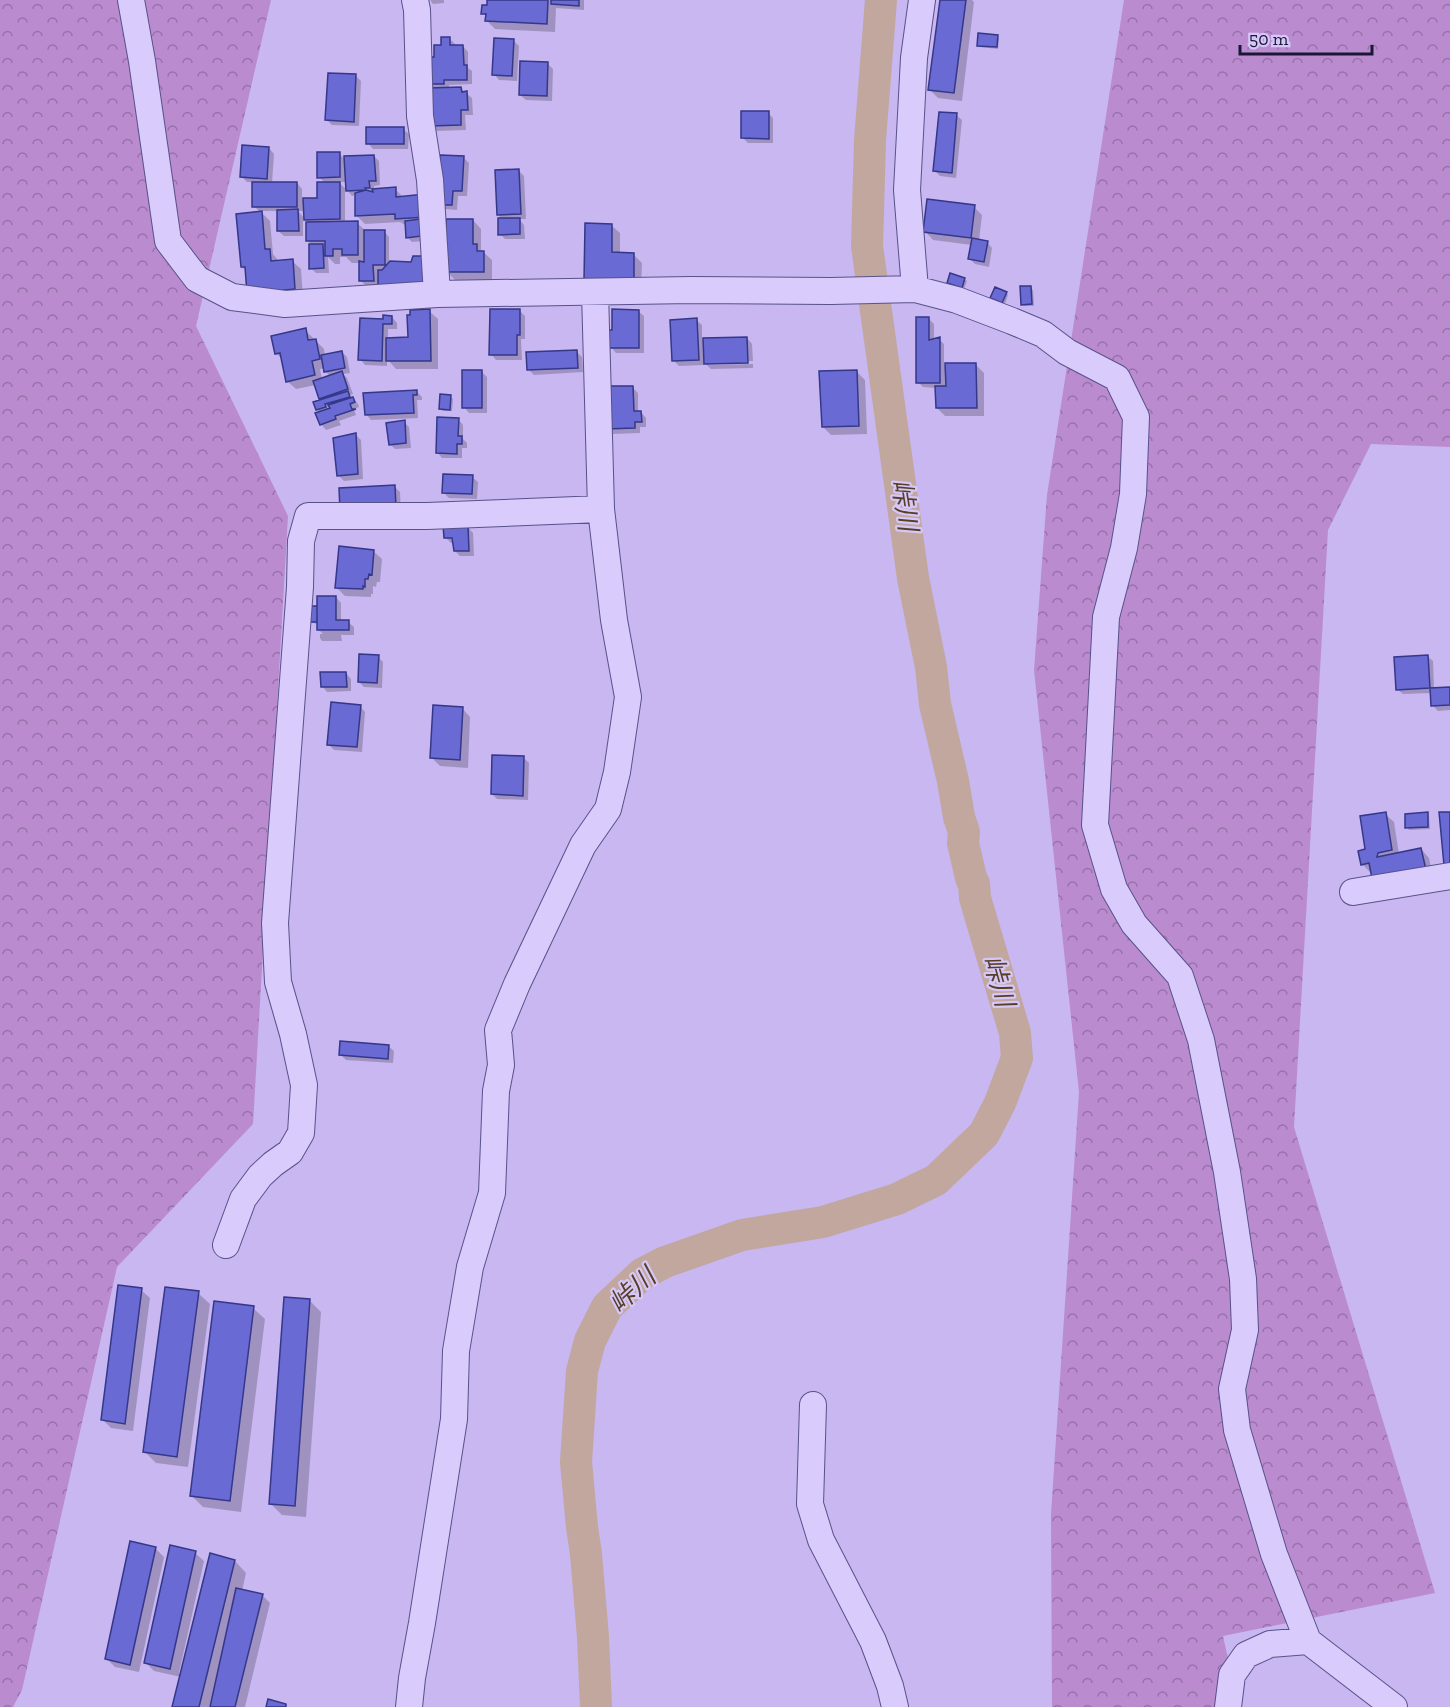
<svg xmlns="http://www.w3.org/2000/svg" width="1450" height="1707" font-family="'Zilla Slab','Noto Sans JP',serif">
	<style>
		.forest { fill: url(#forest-crowns) }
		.shadow { fill: #0003; fill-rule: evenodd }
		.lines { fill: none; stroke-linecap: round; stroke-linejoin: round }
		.river { stroke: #c1a79d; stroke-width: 32 }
		.building { fill: #696ad3; stroke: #353789; stroke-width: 1.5 }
		.minor-casing { stroke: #585288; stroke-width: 28 }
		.minor { stroke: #d9cbfc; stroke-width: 26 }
		.labels { text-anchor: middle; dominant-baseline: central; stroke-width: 4.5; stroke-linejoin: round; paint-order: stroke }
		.water-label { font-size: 26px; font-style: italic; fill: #573f26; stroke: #d6c7f8 }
	</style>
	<defs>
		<pattern id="forest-crowns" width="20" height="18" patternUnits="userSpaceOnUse" patternTransform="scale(1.5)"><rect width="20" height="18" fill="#bb8bd0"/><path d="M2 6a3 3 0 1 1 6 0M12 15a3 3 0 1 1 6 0" fill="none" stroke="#9771aa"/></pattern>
	</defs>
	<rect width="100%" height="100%" fill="#c8b7f1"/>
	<path class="forest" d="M0,0H271L196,326L288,516L253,1124L117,1267L22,1690L13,1707H0Z
		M1124,0H1450V447L1371,444L1328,530L1294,1127L1435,1593L1223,1636L1239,1707H1052L1051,1514L1079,1092L1034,670L1047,495Z"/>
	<path class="shadow" d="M430,0H444V3L433,4Z
		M489,0H584V10L556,8L555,32L495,29L487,21V17L483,13L488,7Z
		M941,0H972L974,2L962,101L938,98L930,90Z
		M997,36L999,38L998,49L980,47L978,45Z
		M449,38L455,44V46H463L468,52V68L472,71V84L449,85V89H461L472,98L473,115H465L466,130L436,131L431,125L435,89L429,84L436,59L442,46Z
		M514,41L519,46L517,81L499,80L494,74Z
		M548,64L553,69L552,101L526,100L520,95Z
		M356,76L361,81L359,126L332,125L327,120Z
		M768,113L773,118V143H748L743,138Z
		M956,115L962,120L956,178L940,176L935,171Z
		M403,129L409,134L408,149H373L368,143Z
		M269,148L274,154L272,183H297L302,189V199H319L325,183L319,177L339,154L346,160L374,156L379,161L380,185L374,186V190L395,189L404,198L424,196L434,240L412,242L407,237V226L400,222L365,224L357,216L356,195L352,196L347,190V182H338L345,188V223H357L366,231H384L389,237V263L432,290L366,286L361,281V263H352L346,257H340V264H335L328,257L329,273H316L311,268L313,246L308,241V222L303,217V236H284L278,231V211H260L270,221L273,254L277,259L278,262L292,261L301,269L303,297L257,301L246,271L242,267L261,213L254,206V182H247L242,177ZM298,211H305V219Z
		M463,157L469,163L467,196H458L457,210L445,209L439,204Z
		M518,170L524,176L526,219H519L524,225L525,239H505L500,234L503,220L498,215Z
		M974,207L982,215L979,241L987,242L992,248L989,267L975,264L970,259L972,245L933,240L925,231Z
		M473,220L481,229V250L492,260V280H455L447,272Z
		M611,225L620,233V254H633L642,263L641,289L594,288Z
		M964,279L967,281L964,289L951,285L949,283Z
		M1030,287L1033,290L1034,306H1024L1022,304Z
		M1006,293L1008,295L1005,304L992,298Z
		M519,310L525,316V339H521L522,360H496L491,354Z
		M429,311L438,319V369H396L387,359V366L365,365L360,359L384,321L392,317L397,323V329H388V339H409Z
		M638,311L644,316V353H616L611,347Z
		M929,319L934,324V340L939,339L944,344V365L975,364L984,373V416H945L937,408V388L923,387L918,382Z
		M696,320L702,325V339L747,338L752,344L753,361L709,362V365L753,364V368L711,369L704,362V365L679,366L674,361Z
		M305,330L324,349L325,356L342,352L347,357L350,373L343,374L347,378L353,394L350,395L351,399L353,398L358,404L359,407L354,409L356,415L339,421L341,425L326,430L321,424L320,413L317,409L322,400L320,398L316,385L296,389L287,381L283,360L277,354L273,337ZM325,368V371L331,377L322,380L320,369Z
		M577,352L582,357L583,372L534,375L528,369Z
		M481,371L487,377V413H469L464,407Z
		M856,371L865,380L867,434L831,435L823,427Z
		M633,388L638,393V412H641L646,418V427H640V433L613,434L608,428Z
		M417,392L422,397V400H417L418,418L371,420L366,414Z
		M450,396L453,399L452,411H443L440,408Z
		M458,419L463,425V439L467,443V448H462V458H442L437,452Z
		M404,422L409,427L411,448L395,449L390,444Z
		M356,435L361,440L363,479L344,481L339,476Z
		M472,477L478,482L477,499L449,498L443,492Z
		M395,487L400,492L401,513L347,516Z
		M468,527L473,533L474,556H460L455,551L454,543H451L446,538Z
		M373,551L382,559L380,582H377L376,587L373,586V594H371V597L345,596L336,587Z
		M336,597L341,603V622H348L354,627V635H341L342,641H322L320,638V634H323L318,629V624L313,623L310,621L318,608Z
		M1427,656L1433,661L1434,689H1450V710L1438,711L1432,705V693L1403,694L1397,689Z
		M378,657L383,662L382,688L364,687L359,682Z
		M346,673L351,679V691L327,692L322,686Z
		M360,706L365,712L362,752L334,750L328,744Z
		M462,708L470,717L468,768L440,766L432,758Z
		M524,758L529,763L528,800L497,799L492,794Z
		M1385,814L1394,822L1399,854L1421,849L1429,858L1434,882L1370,872L1362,864Z
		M1427,814L1429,816L1430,829L1409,830L1407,827Z
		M388,1046L394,1051L393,1063L346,1060L341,1055Z
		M141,1290L150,1298L133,1431L111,1428L103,1420Z
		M198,1293L210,1304L188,1467L156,1463L145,1452Z
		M309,1300L321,1312L306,1517L282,1515L271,1504Z
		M253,1308L265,1319L241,1512L203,1507L191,1495Z
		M155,1548L164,1557L139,1672L115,1667L106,1658Z
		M195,1553L204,1561L179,1673L182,1674L235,1561L246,1573L242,1591L262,1595L270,1603L245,1707H174L181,1677L154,1671L146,1663Z"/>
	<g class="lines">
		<path class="river" d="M596,1707L593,1637L586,1554L582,1527L576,1462L582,1371L590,1341L607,1307L642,1274L665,1262L742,1235L823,1222L897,1199L936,1180L984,1134L1000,1103L1017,1058L1015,1033L975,898L974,884L971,878L963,843L964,832L959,817L953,781L935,704L931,667L913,578L867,246L870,140L881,0"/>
	</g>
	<path class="building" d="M487,0H548L547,24L485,21L486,14H481L482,5H487Z
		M551,0H579V6L551,4Z
		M940,0H966L954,93L928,90Z
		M978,33L998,35L997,47L977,46Z
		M441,37H450V45H463L464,65H467V80H444V84H428V57H434V45H441Z
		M494,38L514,39L512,76L492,75Z
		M520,61L548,62L547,96L519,95Z
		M328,73L356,74L354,122L325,120Z
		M461,87L462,92L467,91L468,110H461V125L430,126L428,88Z
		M741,111H769V139L741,138Z
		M939,112L957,113L952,173L933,171Z
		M366,127H404V144H366Z
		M242,145L269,147L267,179L240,177Z
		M317,152H340V177L317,178Z
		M374,155L376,181H369L370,188H365L366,190L346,191L344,156Z
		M440,155L464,156L462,191H453L452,205H438Z
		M519,169L521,214L497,215L495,170Z
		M252,182H297V207H252Z
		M317,182H340V219L304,220L303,198H317Z
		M396,187V197L425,194L426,217L395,219V214L355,216V193L366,190L373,192L372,189Z
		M927,199L975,205L971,238L923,232Z
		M298,209L299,231H277V210Z
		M262,211L265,249H270L271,261L293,259L295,289L247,294L245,267H241L236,214Z
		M429,218V235L406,238L405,221Z
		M498,218H520V234L498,235Z
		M446,219H473V244H477V251H484V272H446Z
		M358,221V255H342V249H333V256H325V241H306V222Z
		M585,223L612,224V252L634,253V281L584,280Z
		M364,230H385V265H373L374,281H359V261L364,262Z
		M972,238L988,241L984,262L968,259Z
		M309,244H323L324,268L309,269Z
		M413,256H427V286L378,285V270H382L390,261L411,262Z
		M950,273L965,278L962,288L947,283Z
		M1020,286H1031L1032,304L1021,305Z
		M995,287L1007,292L1002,303L990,298Z
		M430,309L431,361H386V338L408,337L407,315H410V310Z
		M490,309H520V335H517V355H489Z
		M612,309L639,310V348H609V330H612Z
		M383,315L392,316V324H383L382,361L358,360L360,318L383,319Z
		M916,317H929V340L940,337V383H916Z
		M697,318L699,360L672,361L670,320Z
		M306,328L308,340L316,339L320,359L312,361L315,375L286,382L280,353L275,354L271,336Z
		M747,337L748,363L704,364L703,338Z
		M577,350L578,368L527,370L526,352Z
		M342,351L345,368L324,372L321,355Z
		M945,363H976L977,408H936L935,386H946Z
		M462,370H482V408H462Z
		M857,370L859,426L822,427L819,371Z
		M342,371L348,389L319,399L313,381Z
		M606,386H633L634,411H641L642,422H635V428L606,429Z
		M417,390V395H413L414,413L365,415L363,393Z
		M348,391L350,397L325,404L326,407L316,410L313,402Z
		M440,394L451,395L450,410L439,409Z
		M353,397L355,402L350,404L352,409H356L335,416L336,419L320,425L315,413L330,408L328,405Z
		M437,417L459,418L458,436H462V444H457V454L436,453Z
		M405,420L406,443L389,445L386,423Z
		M356,433L358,474L337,476L333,438Z
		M443,474L473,475L472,494L442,493Z
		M395,485L396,508L340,511L339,488Z
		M443,525L468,526L469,551H454L452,538H444Z
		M339,546L374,550L372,575L369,574L368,579H365V587L363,586V589L335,588Z
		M317,596H336V620H349V630H317Z
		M309,606H317V622H309Z
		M359,654L379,655L377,683L358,682Z
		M1428,655L1430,688L1396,690L1394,657Z
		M320,672H346L347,687H321Z
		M1450,687V705L1431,706L1430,688Z
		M331,702L361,705L357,747L327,745Z
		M433,705L463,707L460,760L430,758Z
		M492,755L524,756L523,796L491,794Z
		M1386,812L1392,850L1378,853L1377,857L1421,848L1427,874L1373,884L1369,863L1361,865L1358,851L1365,849L1360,816Z
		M1428,812V827L1405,828V814Z
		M1439,812H1450V865H1444Z
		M340,1041L389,1045L388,1059L339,1055Z
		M118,1285L142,1288L125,1424L101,1420Z
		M165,1287L199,1291L177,1457L143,1452Z
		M284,1297L310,1299L295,1506L269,1504Z
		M214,1301L254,1306L230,1501L190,1496Z
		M130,1541L156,1547L130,1665L105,1659Z
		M170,1545L196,1551L170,1669L144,1663Z
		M210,1553L235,1560L199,1707H172Z
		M236,1588L263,1594L235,1707H210Z
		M268,1699L286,1704V1707H266Z"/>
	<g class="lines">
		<defs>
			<path id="minor" d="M131,0L142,61L168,241L197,279L232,297L285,304L437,294L691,290L831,291L915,289L957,300L1012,321L1043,334L1067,352L1117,378L1136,417L1133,494L1124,548L1106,617L1095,825L1114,889L1134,924L1180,976L1201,1040L1227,1172L1243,1279L1245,1330L1232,1389L1237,1430L1274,1554L1308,1641L1394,1707
				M415,0L417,10L420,116L430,180L437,294
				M915,289L907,190L914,58L922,0
				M1353,892L1450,876
				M226,1245L243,1199L260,1176L273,1164L290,1152L301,1133L304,1085L293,1034L278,982L275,923L300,587L301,541L308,516H427L601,509
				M813,1405L810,1504L821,1540L873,1641L890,1686L895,1707
				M409,1707L412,1678L422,1623L454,1419L456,1351L470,1267L492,1193L496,1091L501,1065L498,1030L517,984L583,845L608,809L617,772L628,697L614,620L601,509L595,292
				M1228,1707L1232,1675L1246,1655L1270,1644L1308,1641"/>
		</defs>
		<use href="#minor" class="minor-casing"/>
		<use href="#minor" class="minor"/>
	</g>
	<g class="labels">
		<g class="water-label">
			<text transform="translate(905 505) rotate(81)">峠川</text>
			<text transform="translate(999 981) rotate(74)">峠川</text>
			<text transform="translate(632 1290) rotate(-42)">峠川</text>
		</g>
	</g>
	<path d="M1240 45v9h132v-9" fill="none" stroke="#1a1835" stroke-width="3"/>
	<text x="1249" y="45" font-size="18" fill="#1a1835" stroke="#d6c7f8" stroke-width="4.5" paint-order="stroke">50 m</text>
</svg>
